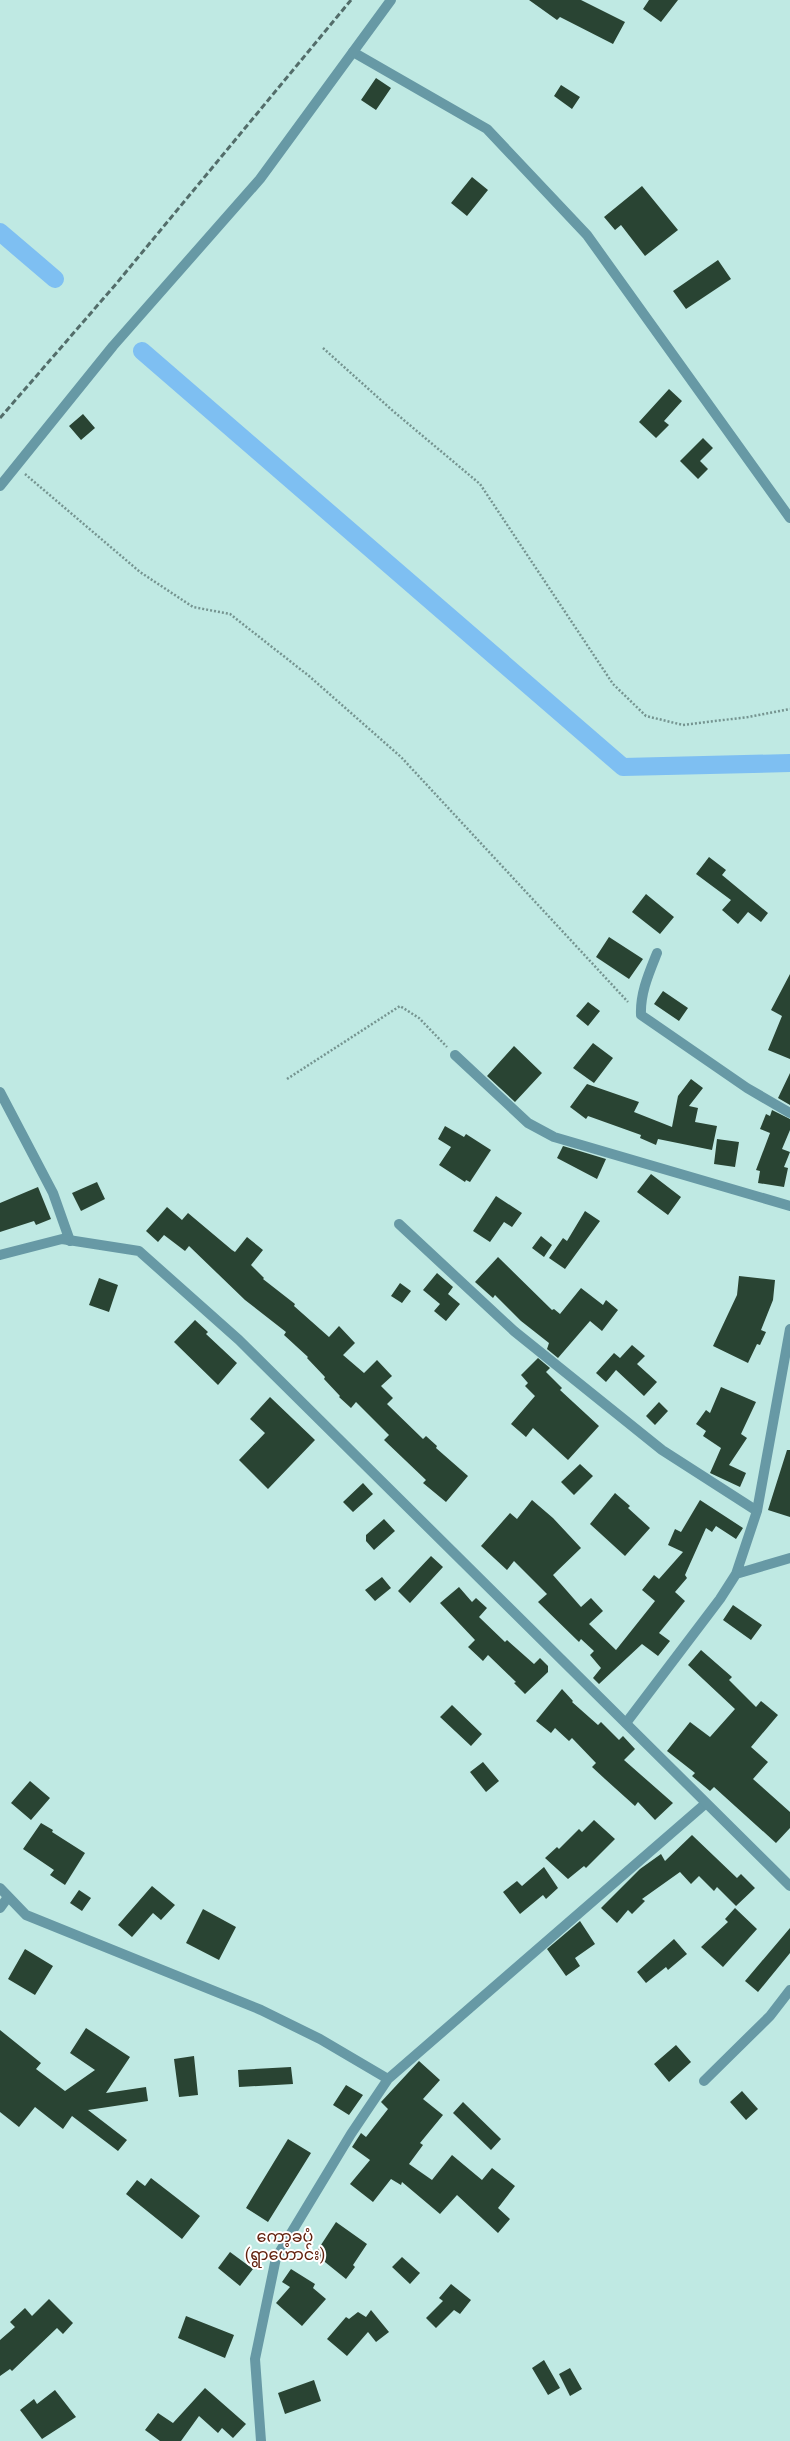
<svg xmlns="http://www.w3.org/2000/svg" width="790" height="2441" font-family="Roboto,'Noto Sans Myanmar',sans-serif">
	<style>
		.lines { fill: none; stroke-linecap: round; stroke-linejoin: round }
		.canal { stroke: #7ebff2; stroke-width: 18 }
		.building { fill: #294433 }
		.path { stroke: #759490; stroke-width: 2.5; stroke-dasharray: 2 2; stroke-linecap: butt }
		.minor { stroke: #6799a5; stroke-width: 10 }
		.tertiary { stroke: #6799a5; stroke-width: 10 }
		.rail { stroke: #536d6a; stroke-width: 3; stroke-dasharray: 6 3; stroke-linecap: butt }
		.labels { text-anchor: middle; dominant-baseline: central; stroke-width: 4; stroke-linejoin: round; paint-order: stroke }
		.quarter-label { font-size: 16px; fill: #62210d; stroke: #fff }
	</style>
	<rect width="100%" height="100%" fill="#bfe9e3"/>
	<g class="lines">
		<path class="canal" d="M0,232L55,279
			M142,351L623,767L790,763"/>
	</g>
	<path class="building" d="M529,0H581L625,22L613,44L560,17L557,20Z
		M649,0H678L661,22L643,9Z
		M376,78L391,88L376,110L361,100Z
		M561,85L580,97L572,109L554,96Z
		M472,177L488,190L467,216L451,203Z
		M642,186L678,230L645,256L621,225L615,230L604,217Z
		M718,260L731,279L686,309L673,291Z
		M669,389L682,401L664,421L669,425L656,438L639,422Z
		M83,414L95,428L81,440L69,426Z
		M703,438L713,448L700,461L708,469L698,479L680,461Z
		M709,857L726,870L722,875L768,913L761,922L748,912L738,924L722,910L731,900L696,874Z
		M646,894L674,917L660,934L632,912Z
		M609,937L643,959L629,979L596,957Z
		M790,974V1059L768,1050L782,1016L771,1010Z
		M663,991L688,1008L679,1021L654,1004Z
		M588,1002L600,1011L588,1026L576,1016Z
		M593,1043L613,1058L594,1083L573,1068Z
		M514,1046L542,1073L515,1102L487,1076Z
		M790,1073V1105L778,1098Z
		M691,1079L703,1088L689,1106L698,1108L695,1122L717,1126L712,1150L658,1139L656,1145L640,1138L641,1135L588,1116L586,1119L570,1107L587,1084L639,1102L634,1112L672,1127L678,1096Z
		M772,1110L790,1119V1130L782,1149L790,1152L784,1167L788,1168L784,1187L758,1183L760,1171L756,1170L770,1133L760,1129L766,1114L770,1116Z
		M445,1126L464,1137L466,1134L491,1150L470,1182L466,1180L465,1182L439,1165L451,1147L438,1139Z
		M717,1139L739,1142L735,1167L714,1164Z
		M563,1146L606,1159L597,1179L557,1158Z
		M651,1174L681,1197L668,1215L637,1192Z
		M97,1182L105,1199L81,1211L72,1193Z
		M38,1187L51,1219L36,1225L34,1221L0,1232V1203Z
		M496,1196L522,1213L512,1227L504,1222L490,1242L473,1231Z
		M167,1207L182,1220L188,1213L232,1250L235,1252L247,1237L263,1250L251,1265L264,1278L263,1279L295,1304L294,1306L329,1337L339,1326L355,1343L343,1355L364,1373L377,1360L392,1376L381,1386L393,1398L387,1404L423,1439L426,1436L437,1446L436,1448L468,1476L446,1502L423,1483L426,1480L384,1440L389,1435L356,1402L351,1408L339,1397L340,1396L324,1379L325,1377L307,1358L308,1357L284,1335L286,1332L245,1300L189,1246L185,1251L164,1235L158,1242L146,1231Z
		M585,1211L600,1221L565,1269L549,1258L563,1238L567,1241Z
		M541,1236L552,1245L544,1257L532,1248Z
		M498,1257L552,1310L554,1309L560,1314L581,1288L603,1305L606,1300L618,1310L602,1331L590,1321L558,1358L547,1349L549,1343L521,1321L495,1295L493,1298L475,1282Z
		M437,1273L453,1287L448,1294L460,1304L446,1321L434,1311L440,1304L423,1290Z
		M739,1276L775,1280L773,1300L761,1330L766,1332L760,1345L757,1344L748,1363L713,1346L737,1295Z
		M99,1278L118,1285L109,1312L89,1305Z
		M400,1283L411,1291L402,1303L391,1296Z
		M195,1320L208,1332L206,1334L237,1363L218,1385L174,1342Z
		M632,1345L645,1356L637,1364L657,1382L644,1396L616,1370L606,1382L596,1373L614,1353L620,1358Z
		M538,1358L550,1368L546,1372L562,1388L560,1390L599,1426L568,1460L533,1428L526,1437L511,1424L535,1396L525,1386L528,1383L521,1375Z
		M721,1387L756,1402L741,1434L747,1438L729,1465L746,1473L740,1487L710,1473L721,1448L703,1436L706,1431L696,1424L706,1410L710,1413Z
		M270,1397L315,1440L268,1489L239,1460L265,1433L250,1419Z
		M659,1402L668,1411L655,1425L646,1416Z
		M787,1450H790V1517L768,1510Z
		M580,1464L593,1476L574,1495L561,1482Z
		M363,1483L373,1494L353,1512L343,1502Z
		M615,1493L630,1506L628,1508L650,1528L625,1556L590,1524Z
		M532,1500L553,1518L581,1548L553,1575L581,1607L591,1598L603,1611L589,1624L616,1650L655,1601L642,1590L654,1575L659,1579L683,1552L668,1545L675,1529L681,1532L700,1500L743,1528L736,1539L716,1526L712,1532L706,1528L685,1575L687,1578L675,1592L685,1601L659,1633L670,1641L658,1656L642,1644L599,1684L593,1678L601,1668L590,1655L594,1651L581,1639L579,1642L538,1602L547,1594L514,1561L507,1570L481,1546L510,1513L517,1519Z
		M384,1519L395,1531L374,1550L366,1541V1535Z
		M431,1556L443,1567L410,1603L398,1591Z
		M382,1577L391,1588L375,1601L365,1590Z
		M459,1587L472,1602L476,1598L487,1608L479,1617L505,1642L507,1640L534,1664L540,1658L548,1666V1672L525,1694L514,1683L516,1682L488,1655L483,1661L468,1647L475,1640L440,1603Z
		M733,1605L762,1625L751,1640L723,1620Z
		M701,1650L732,1677L729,1680L756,1707L761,1701L778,1715L751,1747L768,1762L753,1779L790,1812V1828L776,1843L714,1787L710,1791L692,1776L695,1773L667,1751L690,1722L710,1737L735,1709L688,1665Z
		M562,1689L573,1701L572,1702L598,1725L601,1722L619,1740L623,1736L635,1749L624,1760L673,1803L655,1820L638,1802L635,1806L605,1779L592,1767L596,1763L572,1738L569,1741L555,1728L551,1733L536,1721Z
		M452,1705L482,1734L471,1746L440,1717Z
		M483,1762L499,1781L486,1792L470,1772Z
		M30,1781L50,1798L31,1820L11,1803Z
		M594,1820L615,1839L586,1868L584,1866L568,1879L545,1858L557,1847L559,1849L579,1829L582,1832Z
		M41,1823L53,1830L52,1832L85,1853L65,1885L50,1875L54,1870L23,1849Z
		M692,1835L737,1878L741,1874L755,1888L736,1906L717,1887L714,1891L699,1876L691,1884L680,1872L642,1899L645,1901L632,1914L628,1910L617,1923L601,1908L640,1869L661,1854L665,1861Z
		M544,1867L558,1888L546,1899L543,1895L520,1914L503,1892L517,1881L522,1886Z
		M152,1886L175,1905L161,1920L153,1913L132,1937L118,1925Z
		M79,1890L91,1898L82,1911L70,1903Z
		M735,1908L757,1929L723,1967L701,1947L728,1922L725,1919Z
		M203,1909L236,1927L219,1960L186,1943Z
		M580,1921L595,1944L575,1958L580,1966L566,1976L547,1949Z
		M790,1928V1953L758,1992L745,1981Z
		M674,1939L687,1954L668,1970L666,1967L646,1983L637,1972Z
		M25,1949L53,1966L35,1995L8,1979Z
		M86,2028L130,2057L106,2093L146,2087L148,2101L88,2110L127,2140L118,2151L72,2116L63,2129L35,2107L19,2127L0,2112V2030L41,2063L36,2069L65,2091L95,2070L70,2053Z
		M676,2045L691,2062L669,2082L654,2064Z
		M194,2056L198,2095L179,2097L174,2059Z
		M419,2061L440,2080L423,2099L443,2115L420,2143L423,2145L409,2164L432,2180L452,2155L482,2180L492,2168L515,2186L498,2208L510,2219L498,2233L457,2195L440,2214L402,2182L401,2185L391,2179L373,2202L350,2184L370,2160L352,2147L361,2133L366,2137L388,2109L381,2102Z
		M291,2067L293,2084L239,2087L238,2070Z
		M346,2085L363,2095L349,2115L333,2105Z
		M742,2091L758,2109L746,2120L730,2102Z
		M463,2102L501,2139L491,2150L453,2113Z
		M288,2139L311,2153L268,2222L246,2208Z
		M151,2178L200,2216L182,2239L126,2194L137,2180L145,2186Z
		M336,2222L367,2244L353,2265L355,2267L346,2279L315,2254Z
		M230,2252L253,2269L240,2286L218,2268Z
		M402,2257L420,2273L410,2284L392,2267Z
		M291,2269L315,2284L313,2288L326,2299L302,2326L276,2303L290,2287L282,2282Z
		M451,2284L471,2300L460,2314L454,2310L436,2328L426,2318L443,2301L439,2298Z
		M49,2299L73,2323L63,2334L57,2328L12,2371L10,2369L0,2376V2340L15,2327L10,2322L25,2308L32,2316Z
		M371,2310L389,2332L376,2342L368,2332L347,2356L327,2339L346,2317L349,2319L358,2312L366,2317Z
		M186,2316L234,2335L225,2358L178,2338Z
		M544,2360L560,2388L548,2395L532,2368Z
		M570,2368L582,2389L570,2396L559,2374Z
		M314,2380L321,2401L285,2414L278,2393Z
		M205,2388L246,2424L233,2438L222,2428L218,2433L199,2416L181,2441H160L145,2430L158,2413L173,2423Z
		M55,2390L76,2417L42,2439L20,2410L34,2399L37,2404Z"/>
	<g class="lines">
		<path class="path" d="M323,348L393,411L480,484L613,684L646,716L683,725L748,717L790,709
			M25,474L140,572L193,607L230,614L309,676L401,757L628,1002
			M287,1079L400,1006L419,1018L447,1047"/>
		<path class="minor" d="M353,52L487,129L587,235L790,518
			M657,953C649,973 640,993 641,1015L747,1088L790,1113
			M455,1055L528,1123L554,1137L790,1206
			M0,1092L53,1193L70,1241
			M399,1224L514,1331L662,1450L757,1511
			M736,1574L790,1558
			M626,1723L720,1599L736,1574L757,1511L790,1329
			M0,1888L26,1915L261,2010L320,2039L388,2079
			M0,1908L8,1897
			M704,2081L770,2016L790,1990
			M261,2441L255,2359L276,2258L351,2134L388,2079L705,1804"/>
		<path class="tertiary" d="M0,486L113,346L260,179L391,0
			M0,1255L62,1239L139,1251L239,1340L790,1886"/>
		<path class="rail" d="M0,418L116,284L351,0"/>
	</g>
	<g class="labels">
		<g class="quarter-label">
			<text x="285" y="2236">ကော့ခပုံ<tspan x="285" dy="18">(ရွာဟောင်း)</tspan></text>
		</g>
	</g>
</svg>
